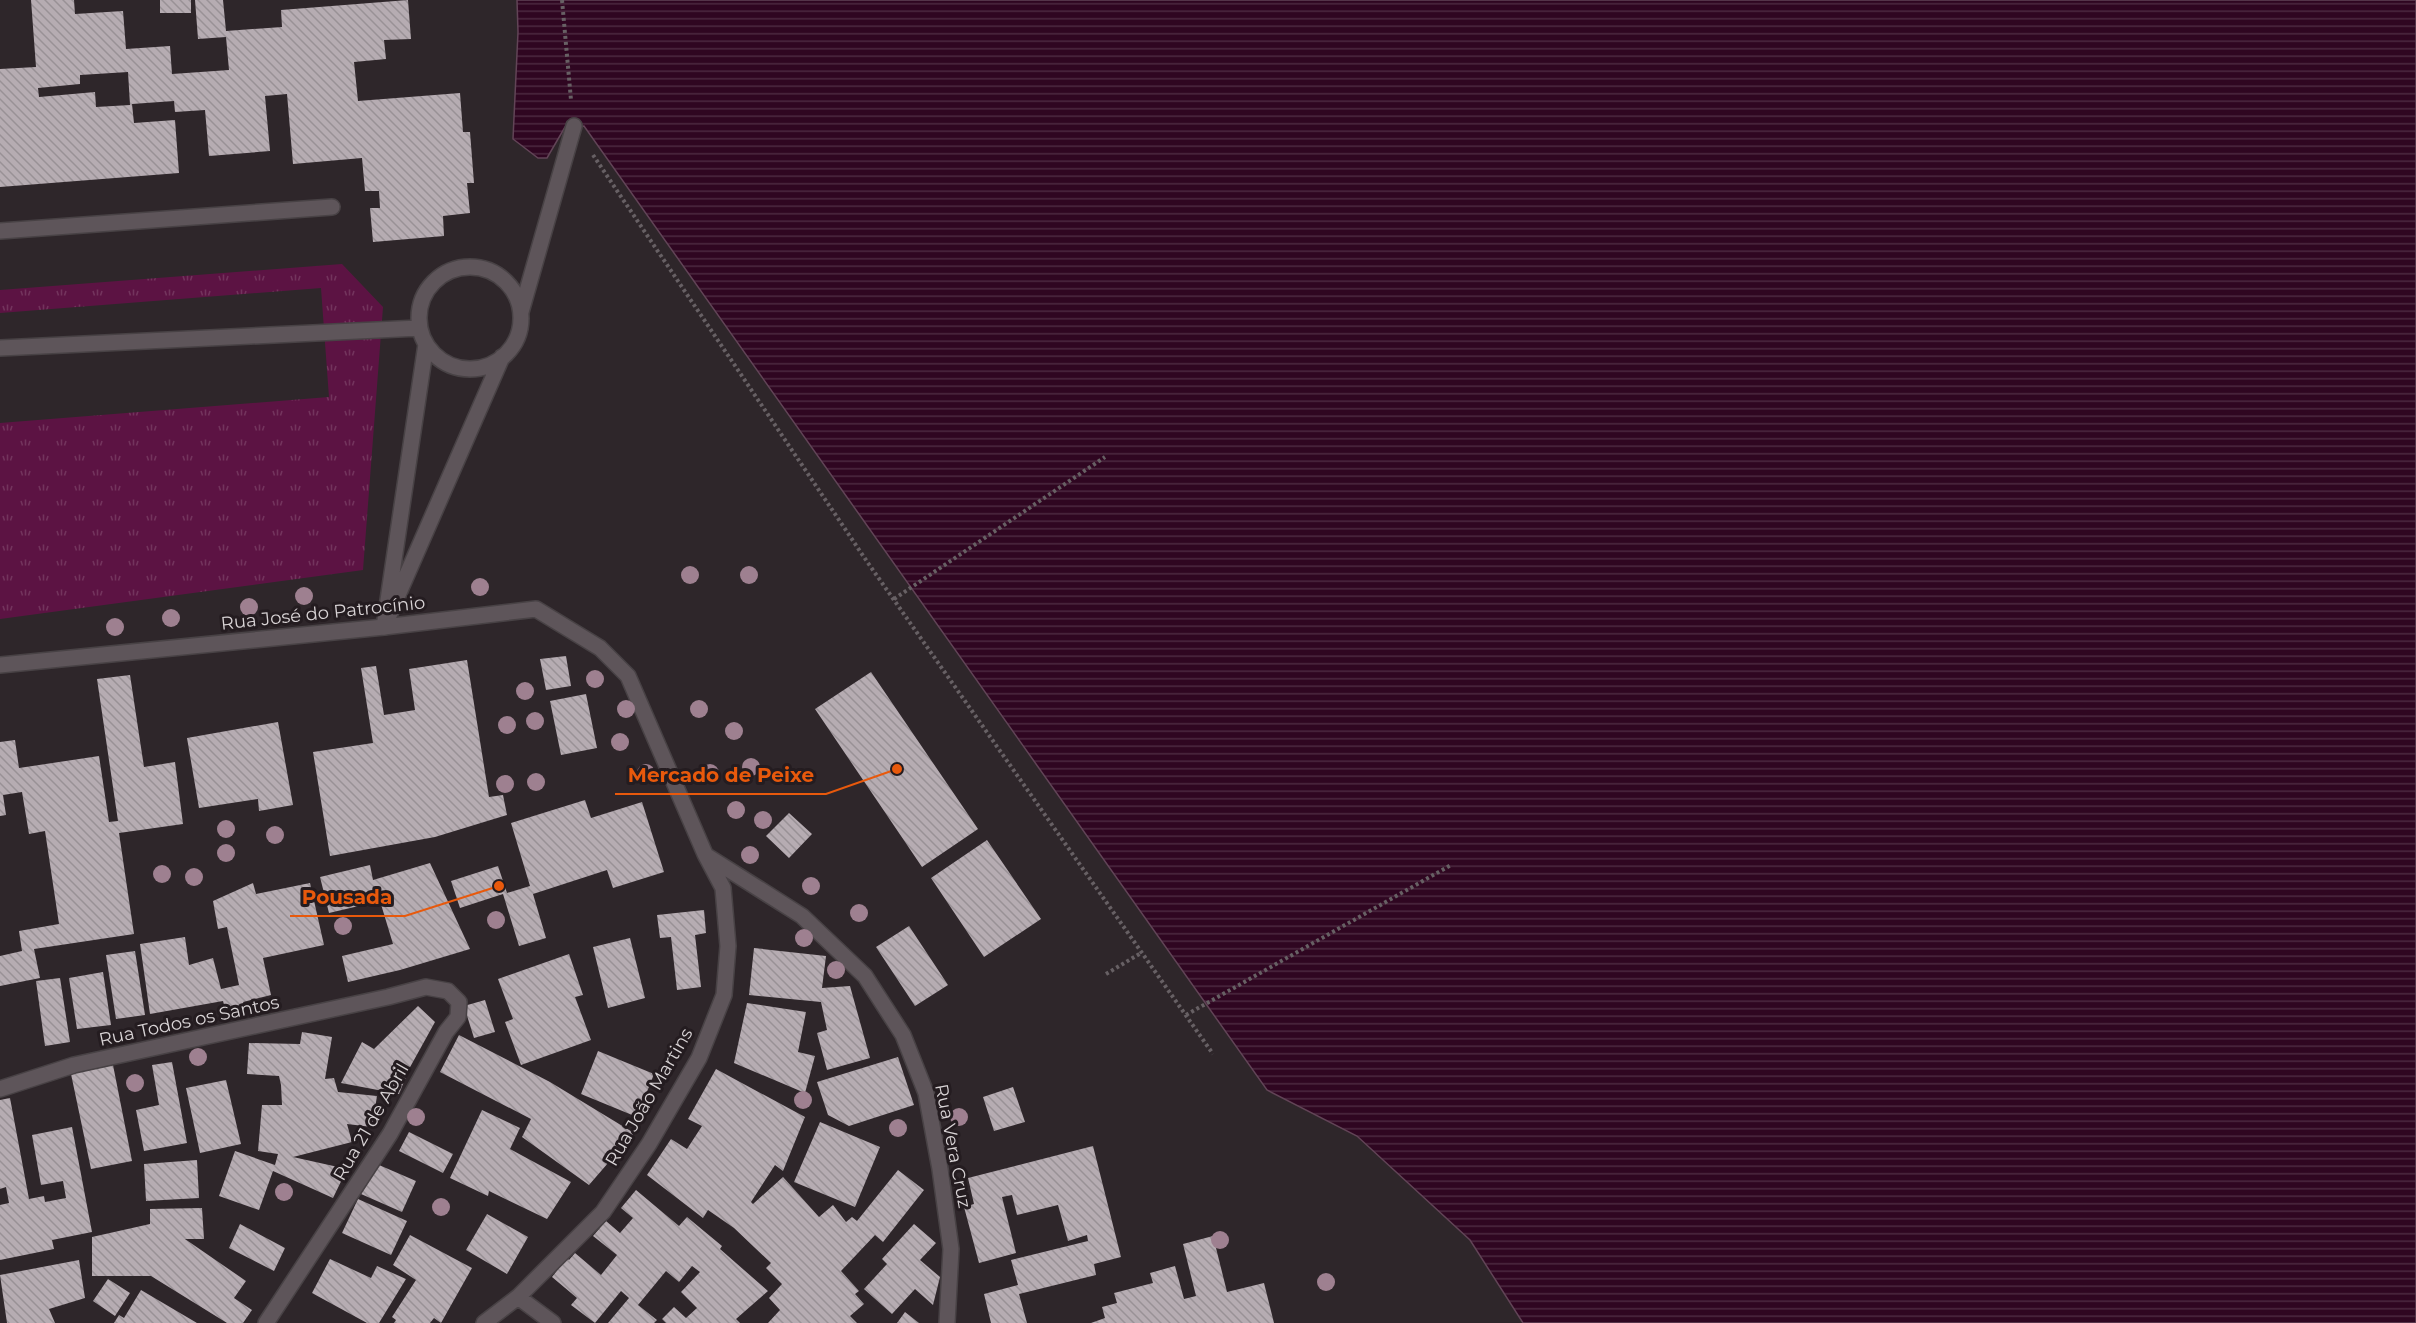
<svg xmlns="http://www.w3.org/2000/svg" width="2416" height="1323" font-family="Montserrat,sans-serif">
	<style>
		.grass { fill: url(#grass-tufts) }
		.water { fill: url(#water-rules); stroke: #624457; stroke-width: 1.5 }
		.building { fill: url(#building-back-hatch); fill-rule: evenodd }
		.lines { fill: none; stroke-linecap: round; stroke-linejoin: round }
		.lane-casing { stroke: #484245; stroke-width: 18 }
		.street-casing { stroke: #484245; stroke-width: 18 }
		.path { stroke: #676064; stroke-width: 4; stroke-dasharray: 3 3; stroke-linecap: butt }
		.lane { stroke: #5e555a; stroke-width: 15 }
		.street { stroke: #5e555a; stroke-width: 15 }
		.tree { fill: #9e8090 }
		.labels { text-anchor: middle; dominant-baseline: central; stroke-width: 6; stroke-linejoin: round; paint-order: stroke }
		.street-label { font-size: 18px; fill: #d8d3d5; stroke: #241c20 }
		.leader { fill: none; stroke: #e8590c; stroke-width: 2 }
		.callout-dot { fill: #e8590c; stroke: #241c20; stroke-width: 2 }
		.callout-label { font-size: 20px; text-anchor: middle; font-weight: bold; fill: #e8590c; stroke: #241c20; stroke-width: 6; stroke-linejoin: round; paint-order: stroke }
	</style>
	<defs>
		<pattern id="grass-tufts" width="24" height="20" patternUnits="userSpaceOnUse" patternTransform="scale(1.5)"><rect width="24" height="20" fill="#5c1343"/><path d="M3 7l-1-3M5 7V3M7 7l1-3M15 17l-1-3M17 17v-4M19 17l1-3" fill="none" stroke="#73345d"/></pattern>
		<pattern id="water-rules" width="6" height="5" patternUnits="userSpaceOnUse" patternTransform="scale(1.5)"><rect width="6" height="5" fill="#2f0621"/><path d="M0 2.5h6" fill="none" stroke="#4c2940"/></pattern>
		<pattern id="building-back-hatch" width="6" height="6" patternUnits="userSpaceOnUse" patternTransform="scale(1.5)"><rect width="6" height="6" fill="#b6acb2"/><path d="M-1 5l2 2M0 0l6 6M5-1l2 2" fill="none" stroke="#999196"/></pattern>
	</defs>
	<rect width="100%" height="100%" fill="#2e262a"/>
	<path class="grass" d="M342,264L383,307L363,570L0,619V423L329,397L321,288L0,313V290Z"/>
	<path class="water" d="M517,0H2416V1323H1523L1470,1240L1357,1136L1267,1090L584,126L565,127L547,158H538L513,139L518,32Z"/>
	<path class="building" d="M31,0H74L75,14L123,11L126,49L170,46L172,74L229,70L226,37L198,39L195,0H223L226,31L282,27L281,10L408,0L411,39L384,40L386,59L354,62L358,101L460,93L463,132H470L474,183H467L470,213L443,216L444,236L373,242L370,208H380L379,191H365L362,158L293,164L287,94L265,96L270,151L209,156L205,110L175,112L174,101L132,104L134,123L175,120L179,173L0,187V69L36,67ZM128,72L130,105L96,107L95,92L39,97L38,88L80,84V75Z
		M160,0H191V13H160Z
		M566,656L571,686L546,690L540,659Z
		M467,660L489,797L503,795L507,815L435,837L330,856L313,752L373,743L361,668L376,666L384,715L415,710L409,669Z
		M871,672L978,829L922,867L815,709Z
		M130,675L144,767L175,762L183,824L119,833L134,934L34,949L40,978L0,986V956L22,951L19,931L59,924L45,831L29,834L22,792L3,795L6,815L0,816V742L15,740L19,768L99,756L109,822L118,821L97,679Z
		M586,694L597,748L561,755L550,701Z
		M278,722L293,805L259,811L258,799L199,808L187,738Z
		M585,800L591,818L642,802L664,872L613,888L607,870L533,894L546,938L519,946L503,894L460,908L451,881L498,866L507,893L530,886L511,823Z
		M789,813L812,834L789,858L766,836Z
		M987,840L1041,919L984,957L931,878Z
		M430,863L470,949L400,970L348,982L342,956L393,944L380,901L329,913L320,877L370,865L373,880Z
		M253,883L256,894L310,883L324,945L263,958L271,995L243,1002L245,1007L226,1012L223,1001L150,1014L140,944L185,937L189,965L213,958L221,989L239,985L227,927L218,929L213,901Z
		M704,910L706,933L695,935L701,987L677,990L671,937L660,938L657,915Z
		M909,926L948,985L915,1006L876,947Z
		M630,938L645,998L608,1008L593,947Z
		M754,948L826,956L822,988L850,986L870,1058L827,1070L817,1033L827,1030L821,1002L749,995Z
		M135,951L145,1015L116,1019L106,955Z
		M569,954L583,995L575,997L591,1040L521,1065L505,1022L513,1019L498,979Z
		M103,972L111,1025L77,1029L69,978Z
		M60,978L70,1042L45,1046L36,981Z
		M485,1000L495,1032L474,1038L464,1006Z
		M747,1003L806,1012L798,1052L815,1056L805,1093L734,1063Z
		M418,1006L435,1022L409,1069L399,1094L341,1083L362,1042L374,1049Z
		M302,1032L332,1037L325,1079L334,1078L338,1092L377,1096L372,1127L347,1124L352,1142L293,1157L347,1169L333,1198L273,1171L259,1210L219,1196L235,1151L275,1165L278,1154L258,1151L262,1105H282L281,1085L279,1076L247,1074L249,1043L300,1044Z
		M459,1035L550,1082L634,1133L589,1185L522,1137L531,1119L440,1072Z
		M598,1051L654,1074L637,1117L581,1094Z
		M898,1057L914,1105L849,1126L828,1115L817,1082Z
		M172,1062L187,1143L144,1151L136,1110L159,1105L152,1065Z
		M113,1065L132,1161L91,1169L71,1074Z
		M716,1069L805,1117L783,1171L775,1165L751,1202L753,1204L783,1177L819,1217L833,1205L846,1222L852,1217L857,1221L898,1170L924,1190L883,1242L875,1235L841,1271L859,1291L855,1294L864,1304L850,1316L857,1323H768L780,1310L769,1298L782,1284L766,1268L771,1263L734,1228L708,1210L703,1218L647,1175L671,1139L687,1149L702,1126L688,1119Z
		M226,1080L241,1144L200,1153L186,1088Z
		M1013,1087L1025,1122L994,1131L983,1097Z
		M10,1098L29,1199L44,1196L45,1202L66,1198L63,1181L41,1185L32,1135L72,1127L92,1232L52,1240L54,1249L0,1260V1205L9,1203L6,1187L0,1189V1100Z
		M482,1110L520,1128L510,1149L571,1182L547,1219L489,1191L488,1196L450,1178Z
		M820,1122L880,1147L855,1207L794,1182Z
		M409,1132L453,1154L443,1173L399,1151Z
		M1093,1146L1121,1257L1094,1264L1096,1275L1019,1294L1027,1323H991L984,1294L1018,1285L1011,1260L1088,1241L1087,1235L1068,1241L1058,1205L1017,1215L1012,1195L1002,1197L1016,1253L979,1263L964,1207L974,1204L968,1178Z
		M197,1160L199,1198L146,1201L144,1164Z
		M379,1165L416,1181L402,1212L361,1194Z
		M636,1190L679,1226L687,1217L722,1246L720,1249L768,1291L736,1319L740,1323H666L662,1319L674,1307L686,1318L697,1308L681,1292L700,1272L692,1266L679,1282L666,1271L638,1305L657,1320L654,1323H608L629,1298L621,1291L595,1323L571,1305L577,1298L552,1277L567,1258L569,1260L575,1253L601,1275L617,1255L593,1236L606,1221L620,1233L633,1218L621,1208Z
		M358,1199L407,1221L391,1255L342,1233Z
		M202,1208L204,1239H185L246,1281L234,1298L252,1310L243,1323H227L151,1276H92V1237L150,1224V1209Z
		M487,1214L528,1237L507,1274L466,1250Z
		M240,1224L285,1248L274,1271L229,1248Z
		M914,1224L936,1243L920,1260L940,1277L933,1305L915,1289L892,1314L864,1289L887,1264L882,1259Z
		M410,1235L472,1268L441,1323L434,1318L430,1323H394L396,1320L392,1317L416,1280L393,1265Z
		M1213,1236L1227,1292L1264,1283L1274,1323H1091L1105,1318L1102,1307L1117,1303L1114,1293L1153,1283L1150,1273L1175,1266L1184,1299L1196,1296L1183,1244Z
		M330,1259L371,1278L377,1266L406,1279L379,1323H367L312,1293Z
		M79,1260L85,1298L49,1309L55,1323H7L0,1275Z
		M108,1279L130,1293L115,1316L93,1301Z
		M141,1290L197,1323H114L119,1315L124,1318Z
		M905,1312L919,1323H897Z"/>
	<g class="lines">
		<defs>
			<path id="lane" d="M419 318a51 51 0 1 1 102 0a51 51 0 1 1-102 0Z
				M521,312L574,126
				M426,344L384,627L502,357
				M0,348L419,328"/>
			<path id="street" d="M0,231L332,207
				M0,665L384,627L536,609L600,648L628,676L705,854L723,888L728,946L724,995L699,1058L649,1144L603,1212L518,1297L484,1323
				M707,856L802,916L865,976L903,1035L926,1093L940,1169L951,1249L947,1323
				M0,1089L74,1065L388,997L426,987L448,991L459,1002L458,1017L446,1032L390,1134L266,1323
				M518,1297L553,1323"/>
		</defs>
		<use href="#lane" class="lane-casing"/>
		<use href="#street" class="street-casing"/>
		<path class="path" d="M562,0L571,100
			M593,155L868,563L1213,1054
			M894,599L1105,457
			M1106,974L1141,953
			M1186,1015L1451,865"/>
		<use href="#lane" class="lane"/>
		<use href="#street" class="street"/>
	</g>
	<g class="tree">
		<circle cx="690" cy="575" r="9"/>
		<circle cx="749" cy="575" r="9"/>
		<circle cx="480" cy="587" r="9"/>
		<circle cx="304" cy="596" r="9"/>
		<circle cx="249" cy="607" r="9"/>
		<circle cx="171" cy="618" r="9"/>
		<circle cx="115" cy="627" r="9"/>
		<circle cx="595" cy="679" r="9"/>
		<circle cx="525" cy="691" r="9"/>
		<circle cx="626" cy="709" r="9"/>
		<circle cx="699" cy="709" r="9"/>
		<circle cx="535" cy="721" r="9"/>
		<circle cx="507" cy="725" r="9"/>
		<circle cx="734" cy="731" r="9"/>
		<circle cx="620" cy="742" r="9"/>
		<circle cx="751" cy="767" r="9"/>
		<circle cx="646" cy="773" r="9"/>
		<circle cx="710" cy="773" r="9"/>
		<circle cx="536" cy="782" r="9"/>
		<circle cx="505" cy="784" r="9"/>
		<circle cx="736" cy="810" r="9"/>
		<circle cx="763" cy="820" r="9"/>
		<circle cx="226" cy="829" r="9"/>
		<circle cx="275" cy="835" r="9"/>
		<circle cx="226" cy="853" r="9"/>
		<circle cx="750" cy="855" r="9"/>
		<circle cx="162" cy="874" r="9"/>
		<circle cx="194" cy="877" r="9"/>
		<circle cx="811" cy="886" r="9"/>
		<circle cx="859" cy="913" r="9"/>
		<circle cx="496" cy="920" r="9"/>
		<circle cx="343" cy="926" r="9"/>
		<circle cx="804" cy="938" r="9"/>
		<circle cx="836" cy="970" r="9"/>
		<circle cx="198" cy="1057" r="9"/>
		<circle cx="135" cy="1083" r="9"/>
		<circle cx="803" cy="1100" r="9"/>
		<circle cx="416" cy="1117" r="9"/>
		<circle cx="959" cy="1117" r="9"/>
		<circle cx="898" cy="1128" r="9"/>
		<circle cx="284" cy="1192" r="9"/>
		<circle cx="441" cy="1207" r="9"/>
		<circle cx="1220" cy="1240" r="9"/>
		<circle cx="1326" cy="1282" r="9"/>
	</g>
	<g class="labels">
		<g class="street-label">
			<text transform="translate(323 613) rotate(-6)">Rua José do Patrocínio</text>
			<text transform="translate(189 1021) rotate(-12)">Rua Todos os Santos</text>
			<text transform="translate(649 1097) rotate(-60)">Rua João Martins</text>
			<text transform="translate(371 1122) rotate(-60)">Rua 21 de Abril</text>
			<text transform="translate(953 1146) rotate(79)">Rua Vera Cruz</text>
		</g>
	</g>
	<path class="leader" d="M897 769L826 794H615M499 886L405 916H290"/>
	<g class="callout-dot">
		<circle cx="897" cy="769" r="6"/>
		<circle cx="499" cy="886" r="6"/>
	</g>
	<g class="callout-label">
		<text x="721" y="782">Mercado de Peixe</text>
		<text x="347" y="904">Pousada</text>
	</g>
</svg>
